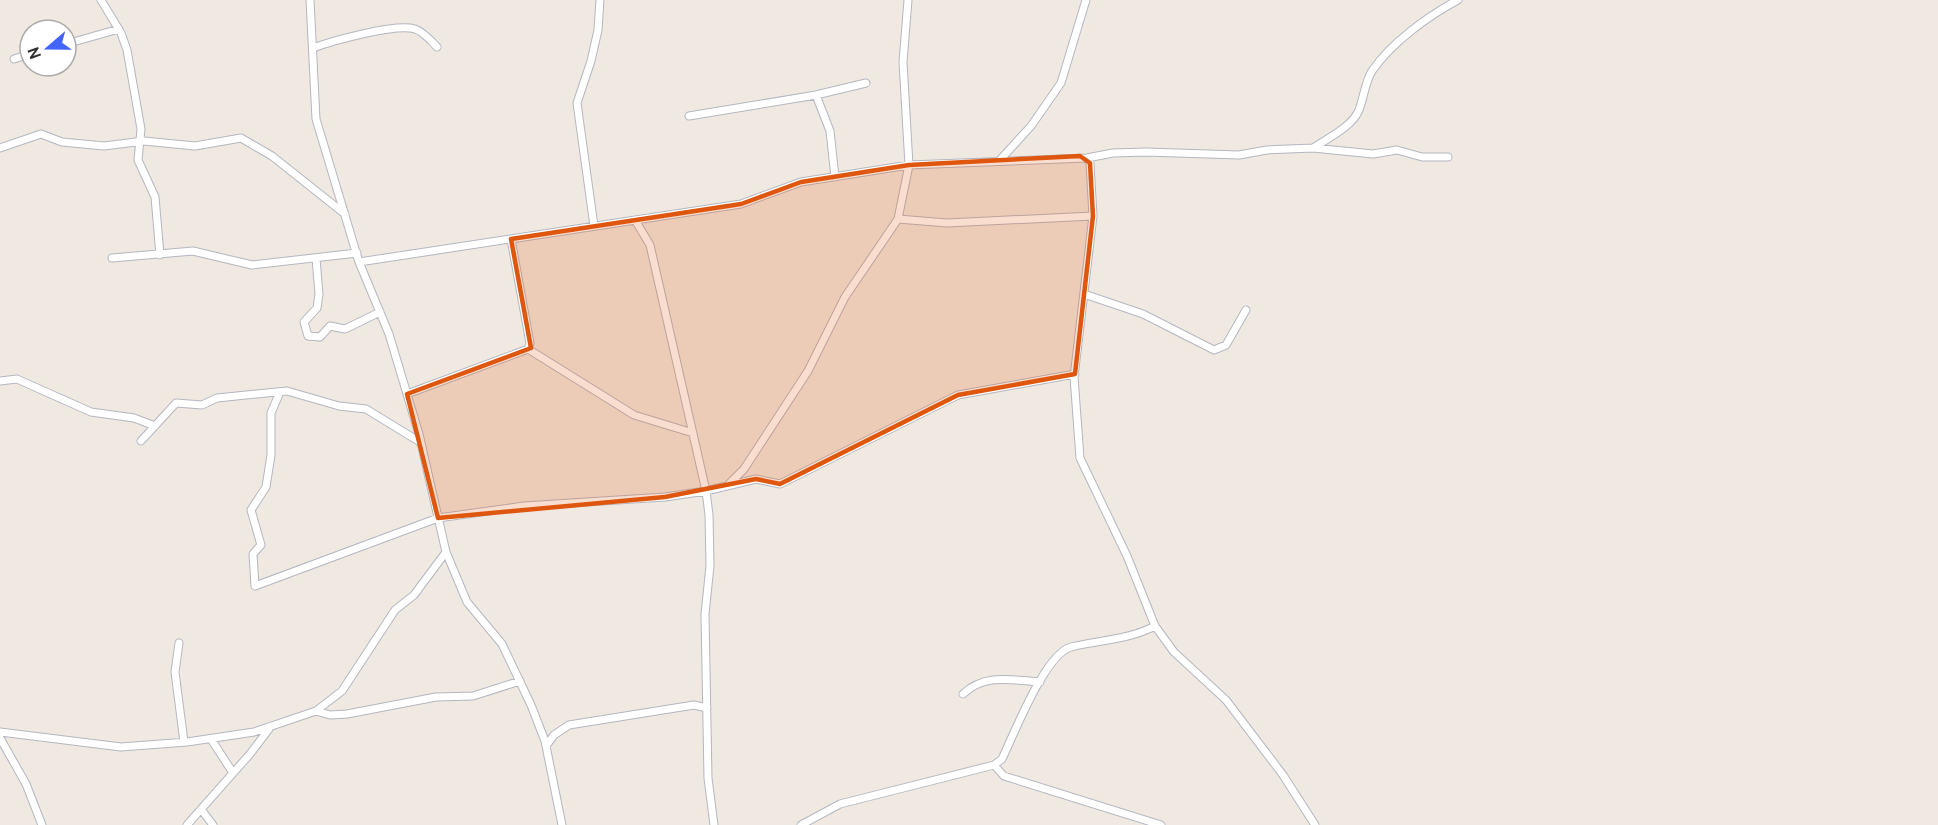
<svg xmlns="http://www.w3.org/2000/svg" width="1938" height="825" font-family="Cabin,sans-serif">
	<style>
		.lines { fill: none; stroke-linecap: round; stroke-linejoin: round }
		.street-casing { stroke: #b4b7c1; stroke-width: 9 }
		.street { stroke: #fff; stroke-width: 7 }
		.marked { fill: #df570e; fill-opacity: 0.2; stroke: #df570e; stroke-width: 4.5; stroke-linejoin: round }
	</style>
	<rect width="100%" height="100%" fill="#efe9e1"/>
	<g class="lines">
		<defs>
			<path id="street" d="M101,0L121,33L127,50L141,129L138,160L155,197L160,255
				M310,0L316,119L359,262L389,334L419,434L446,552L467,602L502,644L531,705L545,741L562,825
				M66,44L119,29
				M313,48C332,41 396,23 415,29C424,32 431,41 437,47
				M14,59L30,54
				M689,116L816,95
				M0,148L41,134L62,142L104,146L144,141L195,146L241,138L272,156L345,214
				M1313,148C1328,138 1352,127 1359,110C1364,97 1365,82 1372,71C1391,43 1428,16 1458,0
				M1087,158L1113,153L1146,152L1239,155L1267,150L1313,148L1373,154L1397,150L1422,157H1448
				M1000,160L1031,126L1061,83L1086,0
				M835,177L830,131L816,95L866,83
				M898,219L947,223L1093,216
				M635,220L650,245L706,491L709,515L710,566L705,614L708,778L714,825
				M594,226L577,103L591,61L598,30L600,0
				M511,239L530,343L528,349
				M112,258L193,251L252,265L357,253
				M316,258L319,294L317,308L304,322L308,336L320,337L330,326L345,329L380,312
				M359,262L741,204L801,182L909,165L1087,158L1090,163L1093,216L1074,377L1080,458L1127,556L1155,626L1174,652L1226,700L1283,775L1315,825
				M1084,294L1143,314L1214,350L1226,345L1246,310
				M0,381L17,379L91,412L134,418L155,426
				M280,392L271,413V455L266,487L251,510L261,545L253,554L255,586L438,518L524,506L665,497L706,491L756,479L780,484L958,395L1075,374
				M407,394L528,349L634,415L693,433
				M141,441L176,403L202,405L217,398L287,391L339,406L366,409L420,442
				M729,484L744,469L808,371L845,297L898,219L909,165L903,62L908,0
				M179,643L175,672L184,742
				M963,694C985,673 1012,680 1040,682
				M316,711L330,715L347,714L436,697L473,696L520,681
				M0,732L121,747L187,742L254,732L316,711L342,691L395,610L414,595L446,552
				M0,738L26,784L42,825
				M211,739L233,773
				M546,746L554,735L569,725L694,705L707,708
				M994,765L1004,776L1161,825
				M201,809L213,825
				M187,825L250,754L269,729
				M801,825L840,804L994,765L1002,759C1014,734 1045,654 1071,647C1100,640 1128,640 1155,626"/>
		</defs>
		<use href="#street" class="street-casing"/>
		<use href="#street" class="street"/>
	</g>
	<path class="marked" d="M1080,156L1090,163L1093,216L1075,374L958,395L780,484L756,479L665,497L438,518L407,394L531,348L511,239L741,204L801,182L909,165Z"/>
	<g transform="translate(48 48) rotate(250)"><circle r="28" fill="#ffffff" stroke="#ababab" stroke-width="1.5"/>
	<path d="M0-4.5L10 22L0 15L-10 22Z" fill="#4264fb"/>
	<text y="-9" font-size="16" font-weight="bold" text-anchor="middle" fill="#2e2e2e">N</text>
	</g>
</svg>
